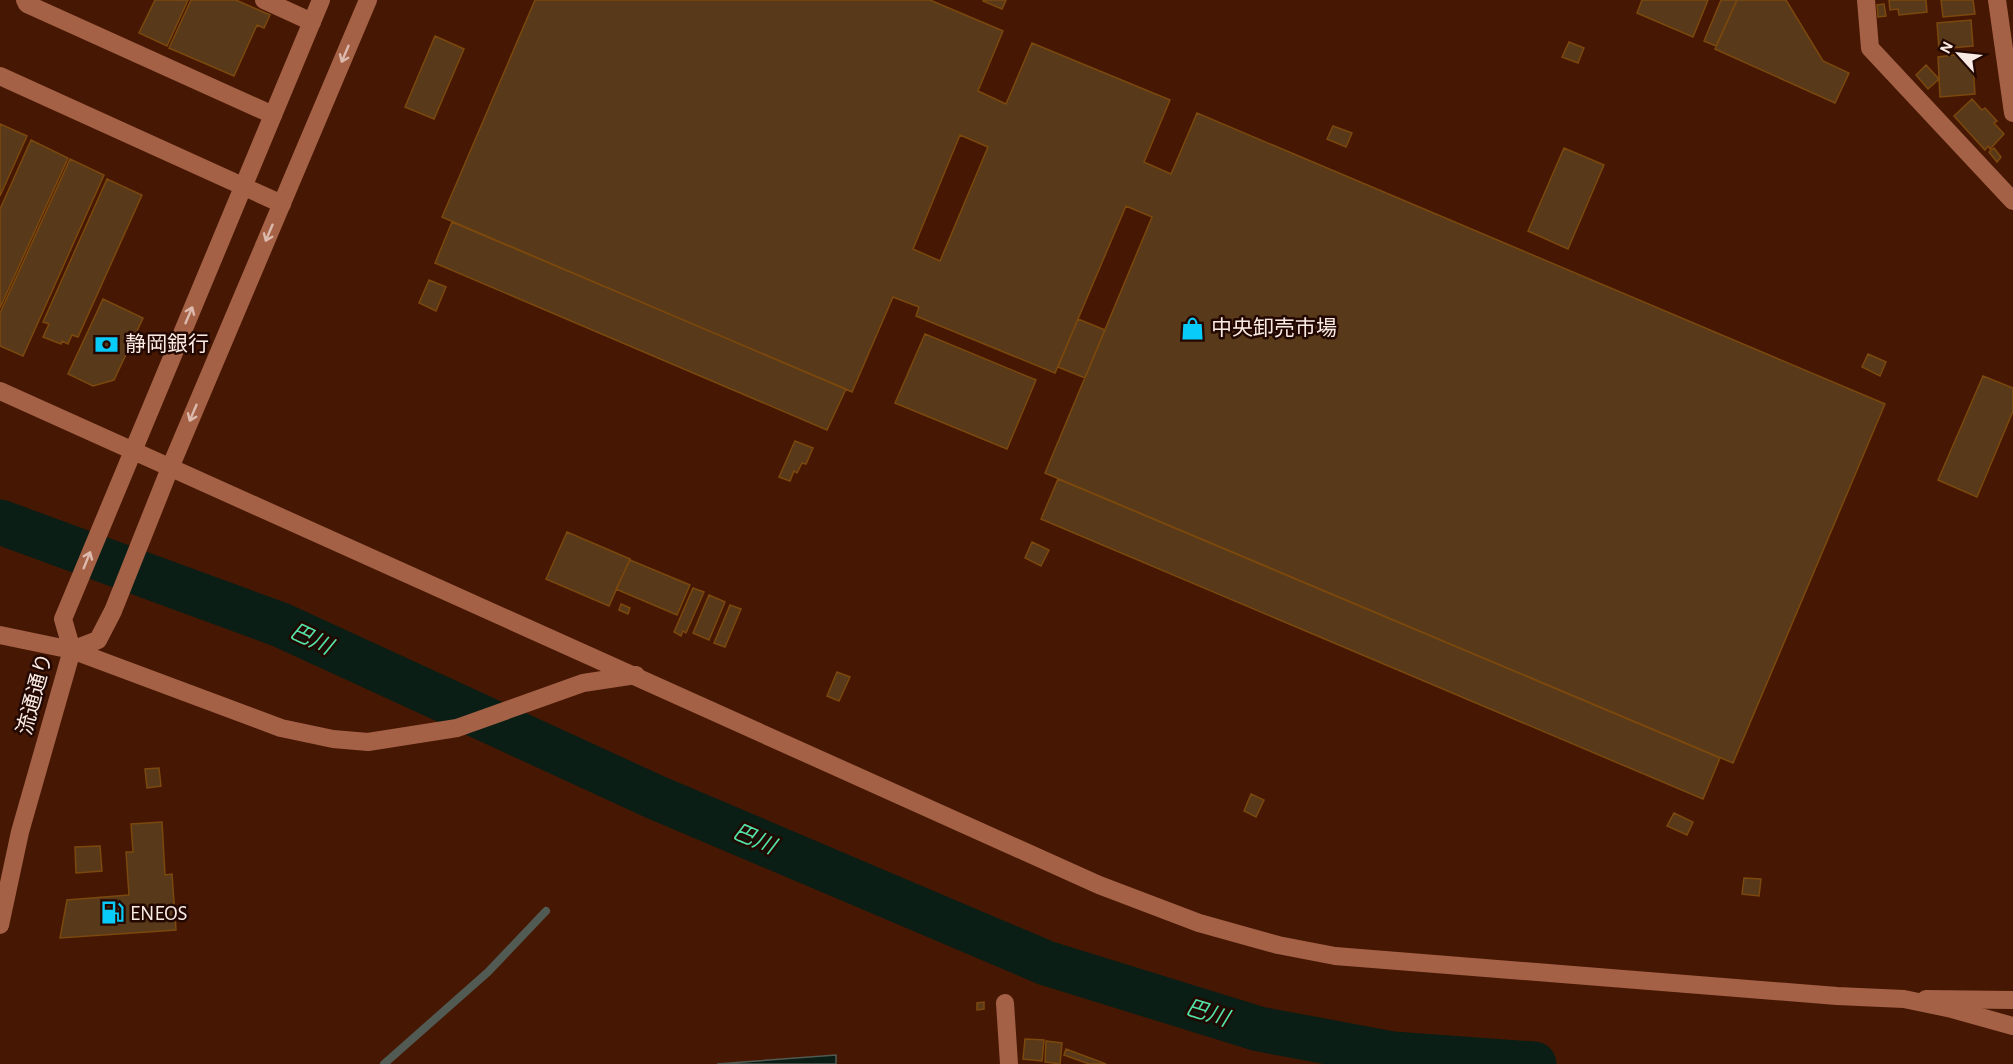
<svg xmlns="http://www.w3.org/2000/svg" width="2013" height="1064" font-family="'Alegreya Sans','Noto Sans JP',sans-serif">
	<style>
		.water { fill: #0a1e15; stroke: #525b53; stroke-width: 1.5 }
		.lines { fill: none; stroke-linecap: round; stroke-linejoin: round }
		.stream { stroke: #525b53; stroke-width: 8 }
		.river { stroke: #0a1e15; stroke-width: 45 }
		.building { fill: #58391a; stroke: #7b480d; stroke-width: 1.5; fill-rule: evenodd }
		.street { stroke: #a56146; stroke-width: 18 }
		.secondary { stroke: #a56146; stroke-width: 18 }
		.oneway { stroke: #dcbaad }
		.labels { text-anchor: middle; dominant-baseline: central; stroke-width: 5; stroke-linejoin: round; paint-order: stroke }
		.poi-label { font-size: 21px; fill: #faeae4; stroke: #220801; text-anchor: start }
		.street-label { font-size: 21px; fill: #faeae4; stroke: #220801 }
		.water-label { font-size: 22px; font-style: italic; fill: #52e2a8; stroke: #220801 }
	</style>
	<rect width="100%" height="100%" fill="#461803"/>
	<path class="water" d="M836,1055V1064H717Z"/>
	<g class="lines">
		<path class="stream" d="M384,1064L488,972L546,911"/>
		<path class="river" d="M0,522L281,625L655,797L1046,963L1259,1029L1393,1054L1534,1064"/>
	</g>
	<path class="building" d="M155,0H188L167,46L139,33Z
		M191,0H236L270,15L264,28L257,25L234,76L169,48Z
		M535,0H930L1003,31L978,91L1006,104L1032,43L1170,100L1144,162L1171,174L1197,113L1885,404L1733,763L1045,473L1152,217L1126,206L1055,373L916,316L919,307L893,297L852,392L442,217ZM960,135L988,147L940,261L913,249Z
		M984,0H1006L1002,9L983,1Z
		M1642,0H1708L1693,37L1637,13Z
		M1721,0H1737L1716,46L1704,41Z
		M1737,0H1786L1823,61L1849,73L1835,103L1715,49Z
		M1889,0H1926L1927,12L1899,15L1898,9L1890,10Z
		M1941,0H1973L1975,14L1943,17Z
		M1884,4L1886,16L1878,17L1877,5Z
		M1971,20L1973,46L1939,49L1937,23Z
		M435,36L464,49L434,119L405,107Z
		M1569,42L1584,48L1578,63L1562,57Z
		M1972,53L1975,94L1940,97L1938,57Z
		M1926,65L1939,79L1928,89L1916,75Z
		M1972,99L1982,110L1985,108L1997,121L1994,123L2004,134L1990,149L1988,146L1985,150L1954,116Z
		M0,124L27,136L0,196Z
		M1333,126L1352,133L1346,147L1327,139Z
		M31,140L68,158L0,308V209Z
		M1564,148L1604,165L1568,249L1528,231Z
		M1994,148L2001,157L1997,162L1989,152Z
		M70,159L104,175L23,356L0,346V313Z
		M107,179L142,195L78,337L72,335L68,344L62,341L61,344L43,337L49,324L43,322Z
		M452,222L846,389L827,430L435,263Z
		M429,280L446,287L436,311L419,303Z
		M103,299L143,318L114,380L93,386L68,374Z
		M1078,319L1105,330L1085,378L1058,367Z
		M925,334L1036,380L1007,449L895,403Z
		M1868,354L1886,362L1880,376L1862,367Z
		M1983,376L2013,388V411L1977,497L1938,480Z
		M795,441L813,448L806,464L802,463L797,473L794,471L790,481L779,477Z
		M1058,479L1720,758L1703,799L1041,519Z
		M567,532L630,559L609,606L546,579Z
		M1032,542L1049,550L1041,566L1025,558Z
		M630,560L690,585L677,615L616,589Z
		M693,588L704,592L686,633L683,631L681,636L674,632Z
		M709,595L725,602L709,640L693,633Z
		M621,604L630,608L628,614L619,610Z
		M730,605L741,609L725,647L714,643Z
		M837,672L850,677L839,701L827,696Z
		M159,768L161,786L147,788L145,769Z
		M1251,794L1264,800L1256,817L1244,811Z
		M1674,813L1693,822L1687,835L1667,826Z
		M162,822L165,875L172,874L176,930L60,938L67,900L129,895L126,852H133L131,824Z
		M100,846L102,871L76,873L75,847Z
		M1744,878L1761,879L1759,896L1742,894Z
		M984,1002V1009L977,1010V1003Z
		M1025,1039L1044,1040L1042,1061L1023,1059Z
		M1046,1041L1062,1043L1060,1064L1045,1062Z
		M1066,1049L1106,1064H1089L1064,1055Z"/>
	<g class="lines">
		<path class="street" d="M25,0L27,4L273,115
			M264,0L312,22
			M1866,0L1870,48L2013,201
			M1997,0L2013,113
			M0,76L282,204
			M72,650L281,728L333,739L368,742L457,728L583,683L636,675
			M1926,999L2013,1000
			M1005,1003L1009,1064"/>
		<path class="secondary" d="M0,391L1099,885L1199,923L1278,945L1335,956L1837,996L1904,999L1952,1009L2013,1026
			M0,635L72,650
			M72,650L98,640L113,611L170,468L368,0
			M72,650L63,619L321,0
			M0,925L20,832L72,650"/>
	</g>
	<defs><path id="oneway-shaft" d="M-6 0H5M1.5-3L5.5 0L1.5 3" fill="none" stroke-width="1.6" stroke-linecap="round" stroke-linejoin="round" transform="scale(1.5)"/></defs>
	<g class="oneway">
		<use href="#oneway-shaft" transform="translate(345 54) rotate(113)"/>
		<use href="#oneway-shaft" transform="translate(269 233) rotate(113)"/>
		<use href="#oneway-shaft" transform="translate(189 315) rotate(-67)"/>
		<use href="#oneway-shaft" transform="translate(193 413) rotate(113)"/>
		<use href="#oneway-shaft" transform="translate(87 560) rotate(-68)"/>
	</g>
	<defs>
		<symbol id="shop-bare" viewBox="-9 -9 18 18"><path d="M-5-2.5h2.3a2.7 3.5 0 0 1 5.4 0H5L5.5 6h-11ZM-1.5-2.5h3a1.5 2.3 0 0 0-3 0Z" fill="#08cbf9" stroke="#220801" stroke-width="2.5" paint-order="stroke"/></symbol>
		<symbol id="bank-bare" viewBox="-9 -9 18 18"><path d="M-6-4H6V4H-6ZM0-2.3a2.3 2.3 0 1 0 0 4.6a2.3 2.3 0 1 0 0-4.6Z" fill="#08cbf9" stroke="#220801" stroke-width="2.5" paint-order="stroke"/></symbol>
		<symbol id="fuel-bare" viewBox="-9 -9 18 18"><path d="M-5.5-6h7V0h2V4h1.3V-2.5L3-4.5l.8-.8L6-3V5H2.5V1h-1V6h-7ZM-4.2-4.7v3.2H.2V-4.7Z" fill="#08cbf9" stroke="#220801" stroke-width="2.5" paint-order="stroke"/></symbol>
	</defs>
	<g fill-rule="evenodd">
		<use href="#shop-bare" x="1176" y="312" width="33" height="33"/>
		<use href="#bank-bare" x="90" y="328" width="33" height="33"/>
		<use href="#fuel-bare" x="96" y="896" width="33" height="33"/>
	</g>
	<g class="labels">
		<g class="poi-label">
			<text x="1211" y="328">中央卸売市場</text>
			<text x="125" y="344">静岡銀行</text>
			<text x="130" y="913">ENEOS</text>
		</g>
		<g class="street-label">
			<text transform="translate(35 694) rotate(-75)">流通通り</text>
		</g>
		<g class="water-label">
			<text transform="translate(311 639) rotate(25)">巴川</text>
			<text transform="translate(754 839) rotate(23)">巴川</text>
			<text transform="translate(1207 1013) rotate(17)">巴川</text>
		</g>
	</g>
	<g transform="translate(1959 54) rotate(297)" stroke="#220801" stroke-width="4.5" paint-order="stroke">
	<path d="M0-4.5L10 22L0 15L-10 22Z" fill="#faeae4"/>
	<text y="-9" font-size="16" font-weight="bold" text-anchor="middle" fill="#faeae4">N</text>
	</g>
</svg>
